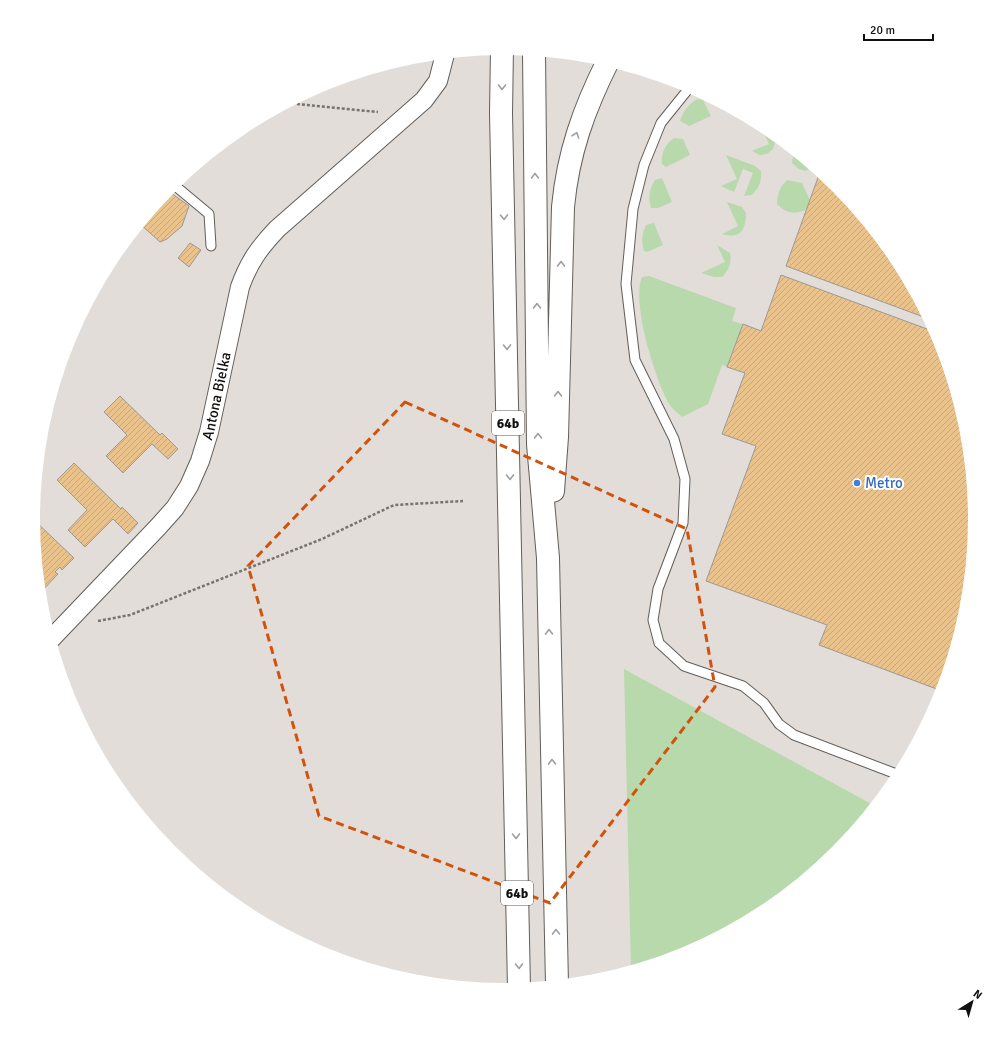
<svg xmlns="http://www.w3.org/2000/svg" width="1008" height="1038" font-family="Signika,sans-serif">
	<style>
		.green { fill: #b8d9ab }
		.building { fill: url(#building-hatch); stroke: #9d9994 }
		.lines { fill: none; stroke-linecap: round; stroke-linejoin: round }
		.lane-casing { stroke: #625e5a; stroke-width: 11 }
		.street-casing { stroke: #625e5a; stroke-width: 20 }
		.primary-casing { stroke: #625e5a; stroke-width: 24 }
		.path { stroke: #767370; stroke-width: 2.5; stroke-dasharray: 3 2; stroke-linecap: butt }
		.lane { stroke: #fff; stroke-width: 9 }
		.street { stroke: #fff; stroke-width: 18 }
		.primary { stroke: #fff; stroke-width: 22 }
		.oneway { stroke: #a09f9f }
		.marked { fill: none; stroke: #d2520c; stroke-width: 3; stroke-dasharray: 8 5; stroke-linejoin: round }
		.shop-dot { fill: #3f7fe0; stroke: #fff; stroke-width: 1.5 }
		.labels { text-anchor: middle; dominant-baseline: central; stroke-width: 4; stroke-linejoin: round; paint-order: stroke }
		.shield { fill: #fff; stroke: #585856; stroke-width: 1 }
		.shield-label { font-size: 14px; font-weight: bold; fill: #11100e }
		.street-label { font-size: 15px; fill: #11100e; stroke: #fff }
		.shop-label { font-size: 15px; fill: #366cbe; stroke: #fff; text-anchor: start }
	</style>
	<defs>
		<pattern id="building-hatch" width="6" height="6" patternUnits="userSpaceOnUse"><rect width="6" height="6" fill="#e9c28c"/><path d="M-1 1l2-2M0 6l6-6M5 7l2-2" fill="none" stroke="#c7a678"/></pattern>
	</defs>
	<rect width="100%" height="100%" fill="#e2ddd8"/>
	<path class="green" d="M697,99L703,100L711,116L689,126L680,121C683,111 689,104 697,99Z
		M760,124L777,136L773,149L767,154L760,155L752,151L769,144Z
		M674,138L683,139L690,155L666,167L662,164C661,152 665,145 674,138Z
		M794,151L814,167L805,171L799,169L792,163Z
		M726,155L755,166L761,171C762,181 759,188 752,195L744,196L753,173L743,169L734,192L721,186L737,179Z
		M662,178L672,202L658,208H651C648,196 649,190 655,180Z
		M787,180L802,183L813,207C798,213 790,217 777,204C777,194 780,187 787,180Z
		M727,202L742,207L746,213C746,231 740,239 722,234L738,226Z
		M654,223L663,245L647,252L644,251C641,240 642,234 646,225Z
		M717,245L730,253C732,263 729,270 722,277H714L701,273L725,262Z
		M649,276L736,308L732,321L743,324L727,367L722,365L708,404L682,417C678,413 672,409 669,404C655,379 631,302 642,277Z
		M624,669L875,806L837,852L765,911L684,954L631,970Z"/>
	<path class="building" d="M820,172L837,186L896,258L929,319L786,266Z
		M167,190L189,206L182,226L167,239L160,242L140,224Z
		M190,243L201,250L189,267L178,258Z
		M781,275L927,329L930,321L939,339L966,427L975,519L966,611L942,691L819,645L827,625L706,581L756,446L722,434L745,373L727,367L743,324L761,331Z
		M120,396L160,435L162,433L178,449L168,459L152,444L123,473L106,456L127,435L104,412Z
		M74,463L121,509L122,507L138,523L128,534L113,519L85,547L68,530L87,510L57,480Z
		M33,519L74,558L62,570L60,567L55,572L58,574L40,593L37,560L39,558L37,556Z"/>
	<g class="lines">
		<defs>
			<path id="lane" d="M690,87L661,123L644,165L633,209L626,284L635,360L674,439L685,479L683,523L658,589L653,620L659,643L684,666L743,686L764,703L779,724L794,735L899,775
				M173,184L209,214L211,246"/>
			<g id="street">
				<path id="s1" d="M51,639L158,527L175,508L189,486L200,461L209,432L240,287C249,262 259,248 277,229L424,100L438,81L445,54"/>
			</g>
			<path id="primary" d="M502,48L501,113L519,988
				M534,51L538,444L548,558L557,985
				M553,491L557,437L563,207C568,153 584,109 608,61"/>
		</defs>
		<use href="#lane" class="lane-casing"/>
		<use href="#street" class="street-casing"/>
		<use href="#primary" class="primary-casing"/>
		<path class="path" d="M287,103L378,112
			M98,621L130,615L322,539L394,505L463,501"/>
		<use href="#lane" class="lane"/>
		<use href="#street" class="street"/>
		<use href="#primary" class="primary"/>
	</g>
	<defs><path id="oneway-chevron" d="M-2-3.5L2.5 0L-2 3.5" fill="none" stroke-width="1.6" stroke-linecap="round" stroke-linejoin="round"/></defs>
	<g class="oneway">
		<use href="#oneway-chevron" transform="translate(502 87) rotate(90)"/>
		<use href="#oneway-chevron" transform="translate(576 135) rotate(-71)"/>
		<use href="#oneway-chevron" transform="translate(535 176) rotate(-91)"/>
		<use href="#oneway-chevron" transform="translate(504 217) rotate(89)"/>
		<use href="#oneway-chevron" transform="translate(561 264) rotate(-89)"/>
		<use href="#oneway-chevron" transform="translate(537 306) rotate(-91)"/>
		<use href="#oneway-chevron" transform="translate(507 347) rotate(89)"/>
		<use href="#oneway-chevron" transform="translate(558 394) rotate(-89)"/>
		<use href="#oneway-chevron" transform="translate(538 436) rotate(-91)"/>
		<use href="#oneway-chevron" transform="translate(510 477) rotate(89)"/>
		<use href="#oneway-chevron" transform="translate(549 632) rotate(-91)"/>
		<use href="#oneway-chevron" transform="translate(552 762) rotate(-91)"/>
		<use href="#oneway-chevron" transform="translate(516 836) rotate(89)"/>
		<use href="#oneway-chevron" transform="translate(556 932) rotate(-91)"/>
		<use href="#oneway-chevron" transform="translate(519 966) rotate(89)"/>
	</g>
	<path class="marked" d="M405,402L687,529L715,687L550,903L319,816L248,566Z"/>
	<circle class="shop-dot" cx="857" cy="483" r="4"/>
	<g class="labels">
		<g class="shield">
			<rect x="492" y="411" width="32" height="24" rx="3"/>
			<rect x="501" y="881" width="32" height="24" rx="3"/>
		</g>
		<g class="shield-label">
			<text x="508" y="423">64b</text>
			<text x="517" y="893">64b</text>
		</g>
		<g class="street-label">
			<text stroke="none"><textPath href="#s1" startOffset="301">Antona Bielka</textPath></text>
		</g>
		<g class="shop-label">
			<text x="865" y="483">Metro</text>
		</g>
	</g>
	<path d="M0 0H1008V1038H0ZM40 519a464 464 0 1 1 928 0a464 464 0 1 1-928 0Z" fill="#fff" fill-rule="evenodd"/>
	<g transform="translate(972 1002) rotate(37)" stroke="#ffffff" stroke-width="3" paint-order="stroke">
	<path d="M0-3L7 15L0 10L-7 15Z" fill="#11100e"/>
	<text y="-6" font-size="11" font-weight="bold" text-anchor="middle" fill="#11100e">N</text>
	</g>
	<path d="M864 34v6h69v-6" fill="none" stroke="#11100e" stroke-width="2"/>
	<text x="870" y="34" font-size="12" fill="#11100e" stroke="#ffffff" stroke-width="3" paint-order="stroke">20 m</text>
</svg>
